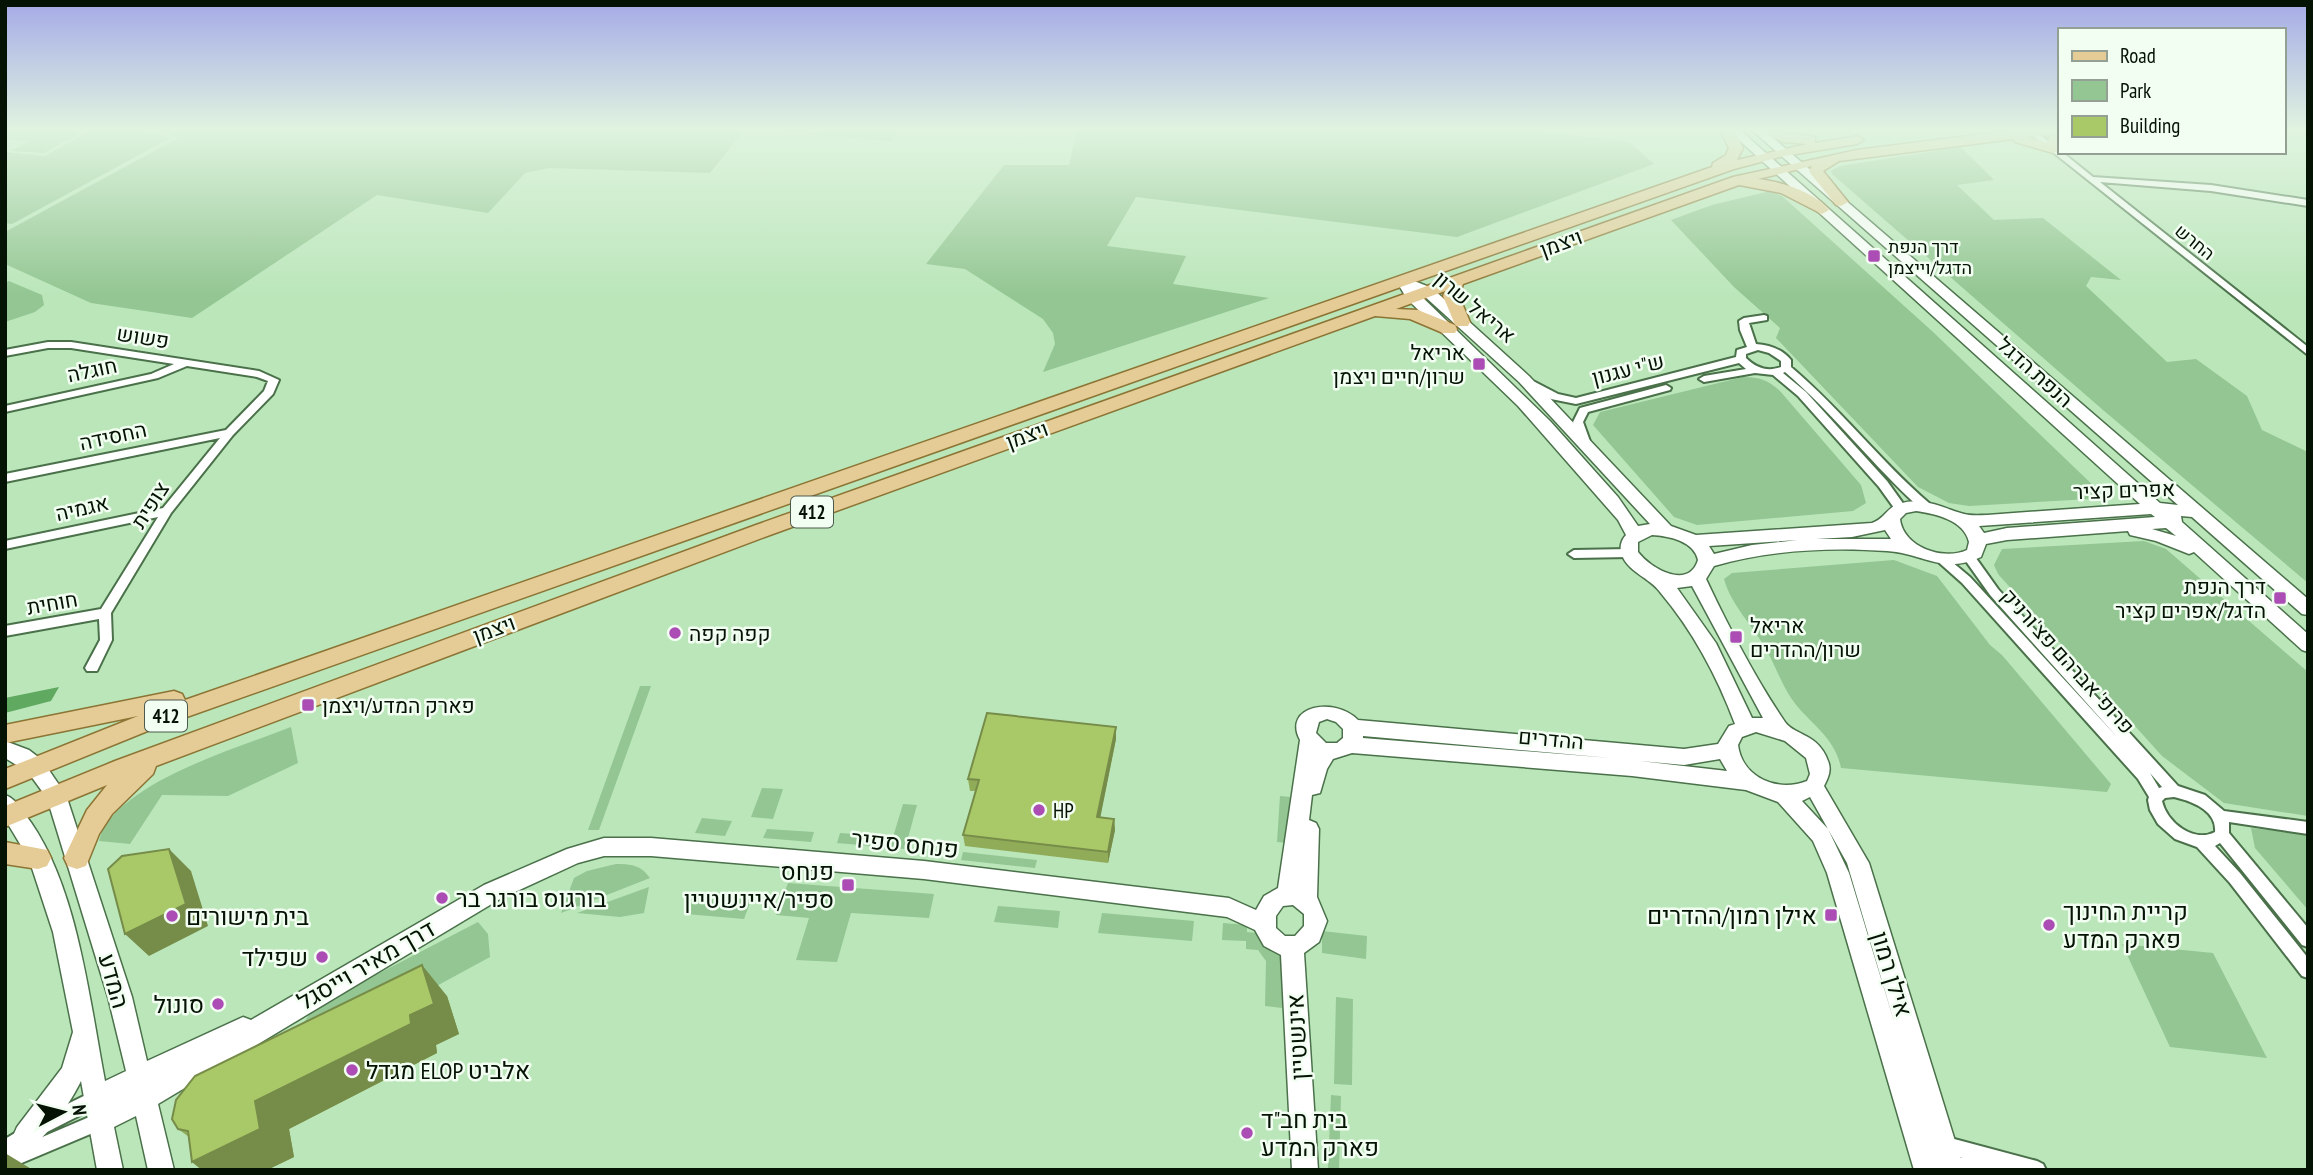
<svg xmlns="http://www.w3.org/2000/svg" width="2313" height="1175" font-family="'PT Sans Narrow',Heebo,sans-serif">
	<style>
		.green { fill: #93c692 }
		.forest { fill: #5fa960 }
		.lines { fill: none; stroke-linecap: round; stroke-linejoin: round }
		.street-casing { stroke: #4a714a; stroke-width: 4 }
		.secondary-casing { stroke: #4a714a; stroke-width: 3 }
		.primary-casing { stroke: #8b7434; stroke-width: 3 }
		.street { fill: #fff; fill-rule: evenodd }
		.secondary { fill: #fff; fill-rule: evenodd }
		.primary { fill: #e5cb95; fill-rule: evenodd }
		.wall { fill: #91ac59 }
		.shaded-wall { fill: #768c49 }
		.building { fill: #a9c868; stroke: #768c49; stroke-width: 2 }
		.poi-dot { fill: #ac4cb5; stroke: #f1fef1; stroke-width: 2.5 }
		.labels { text-anchor: middle; dominant-baseline: central; stroke-width: 5; stroke-linejoin: round; paint-order: stroke }
		.far-street-label { font-size: 18px; fill: #051305; stroke: #f1fef1 }
		.far-poi-label { font-size: 18px; fill: #051305; stroke: #f1fef1; text-anchor: start }
		.shield { fill: #f1fef1; stroke: #4c5a4c; stroke-width: 2 }
		.shield-label { font-size: 19px; font-weight: bold; fill: #051305 }
		.street-label { font-size: 21px; fill: #051305; stroke: #f1fef1 }
		.poi-label { font-size: 21px; fill: #051305; stroke: #f1fef1; text-anchor: start }
		.near-street-label { font-size: 24px; fill: #051305; stroke: #f1fef1 }
		.near-poi-label { font-size: 24px; fill: #051305; stroke: #f1fef1; text-anchor: start }
	</style>
	<rect width="100%" height="100%" fill="#bbe6ba"/>
	<path class="green" d="M5,130H85L44,153L11,151L29,141L5,139Z
		M92,130H135L170,138L12,224L5,223V152L45,156Z
		M152,130H744L710,173L549,168L525,173L488,213L377,195L192,318L91,303L5,264V232L180,137Z
		M753,130H898L892,141Z
		M1077,130H1527L1629,142L1654,164L1457,237L1136,197L1107,246L1186,256L1173,284L1269,298L1043,372L1055,344L1053,333L1043,319L965,269L926,264L1004,165H1069Z
		M1961,147L1994,180L1957,185L1994,220L2043,218L2121,280L2091,277L2086,286L2167,362L2196,359L2247,396L2262,430L2308,452V583L2103,410L1832,174L1831,171L1840,166Z
		M1770,191L1782,196L1932,331L2100,492L2090,499L1969,506L1949,503L1918,487L1776,338L1780,328L1734,287L1671,220L1712,205Z
		M9,281L42,295L44,305L35,312L5,322V283Z
		M1743,377C1760,377 1768,380 1780,391L1861,485L1866,503L1853,511L1697,525L1674,517L1593,425L1600,412Z
		M2144,541L2166,549L2308,672V816L2224,803L2162,756L1998,574L1994,565L2002,549Z
		M1894,560L1937,576L1990,645L2002,655L2111,784L2107,792L1841,768C1835,736 1808,723 1791,698C1781,683 1775,665 1766,649C1753,626 1731,605 1724,579L1732,573Z
		M640,686H651L599,830H588Z
		M291,727L298,763L228,796L162,795L130,844L99,841C101,834 103,826 108,821C147,774 235,749 291,727Z
		M762,788L783,789L773,819L751,817Z
		M1280,796L1291,797L1288,843L1277,842Z
		M903,804L917,805L905,849L837,843L840,833L893,837Z
		M702,818L732,821L725,836L695,833Z
		M2251,828L2308,834V910L2255,848Z
		M767,829L814,832L811,842L763,838Z
		M963,852L1037,860L1035,868L961,860Z
		M616,864C631,864 641,865 650,878L561,913L574,878L587,871Z
		M788,883L934,894L929,918L851,913L837,962L796,960L809,918L776,915Z
		M649,887L644,913L620,917L577,913Z
		M692,895L751,900L744,919L686,914Z
		M998,906L1060,911L1058,928L994,922Z
		M1102,913L1194,921L1192,941L1098,933Z
		M478,922L488,934L490,957L328,1045L301,1027L314,1007Z
		M1223,923L1247,925V932L1268,934L1283,955L1282,1008L1265,1006L1266,961L1258,950L1246,949V941L1222,940Z
		M1322,931L1367,936L1366,959L1322,953Z
		M2122,944L2213,953L2267,1058L2170,1047Z
		M1336,997L1353,999L1352,1085L1334,1084Z
		M1331,1095L1341,1096L1339,1170H1328Z"/>
	<path class="forest" d="M59,687L51,701L5,713V698Z"/>
	<g class="lines">
		<defs>
			<path id="street" d="M2025,130H2034L2059,150V152H2062L2093,177L2211,185L2308,200V206L2211,191L2100,182L2308,347V355Z
				M1764,315L1767,316V320L1749,323L1756,344C1770,345 1782,349 1791,360V367C1841,409 1880,461 1929,503L1931,506L1929,509H1921C1873,466 1834,414 1785,372L1783,373L1806,392L1887,481L1907,509L1905,512H1897L1879,487L1798,396L1773,375L1755,373L1704,382L1699,379L1704,376L1746,369L1739,363L1576,404L1551,399L1526,384L1531,381L1535,382L1558,394L1576,398L1736,357L1737,350L1747,347L1740,330L1739,321L1744,318ZM1758,350L1769,353L1781,361V367C1768,372 1756,368 1746,358V354Z
				M48,342H71L259,371L279,380L273,394L233,435L171,513L111,613L112,640L97,671H87L85,668L100,640L99,619L5,636V626L101,609L158,517L5,549V541L163,508L220,438L5,482V474L226,430L264,391L268,381L257,377L187,366L158,378L5,412V406L151,374L174,364L71,348H48L5,356V350Z
				M1666,385L1671,388L1670,390L1588,412L1583,422L1591,444L1586,447L1582,446L1573,422L1580,408Z
				M1629,549L1635,553L1629,557L1574,558L1568,554L1574,550Z
				M1969,553L1973,554L1998,589L2178,786L2205,795L2224,811L2308,822V834L2229,822V833L2308,928V947L2302,945L2220,843L2215,846L2240,873L2308,958V978L2302,976L2230,883L2197,847L2175,839L2158,824L2150,810L2148,800L2149,797L2138,779L1962,583L1935,559L1937,556H1945L1970,577L2118,738L1990,595L1963,557ZM2150,773L2162,787L2159,788ZM2174,797C2191,801 2217,810 2215,832C2194,843 2167,823 2162,801L2165,798Z
				M98,1089L104,1091L107,1097L104,1103L51,1130L45,1133L39,1130L36,1124L39,1118Z
				M101,1112L107,1115L110,1121L107,1127L5,1170V1139L30,1124L36,1127L39,1133L33,1141Z
				M1943,1136L2037,1161L2043,1164L2046,1170H1941L1939,1165L1942,1159L1948,1156L1963,1158L1937,1151L1934,1145L1937,1139Z"/>
			<path id="secondary" d="M1728,130H1740L2160,503L2178,505L1752,130H1764L2308,599V615L2302,614L2192,517L2181,516L2182,522L2308,634V652L2302,650L2194,552L2189,554L2156,541L2130,535L2128,531L2007,540L1986,544L1981,557C1942,575 1923,553 1887,551C1830,547 1769,550 1714,566L1706,579C1727,624 1757,681 1785,722C1795,736 1818,733 1828,761C1832,770 1828,778 1824,786L1869,863L1964,1170H1914L1827,873L1813,841L1778,802L1746,790L1632,776L1352,753L1333,759L1327,769L1320,793L1312,795L1309,820L1316,823L1319,829L1317,897L1327,921L1319,942L1304,953L1318,1170H1292L1281,955L1264,946L1255,930L1227,917L924,879L651,856H604L578,863L500,899L158,1104L174,1170H148L136,1116L114,1127L123,1170H97L81,1081C71,1101 47,1140 26,1149L17,1145L13,1136L17,1127L62,1068L73,1032L53,932L29,859L5,819V795C14,798 18,805 24,813C77,880 89,998 105,1081L126,1071L108,997L47,798L28,772L5,758V741L29,750L42,760L66,795L132,997L147,1061L243,1017L251,1020L484,885L567,849L604,838H651L924,861L1229,898L1256,910L1264,896L1278,888L1300,740C1282,706 1334,696 1358,720L1684,749L1718,744L1729,726L1735,724C1717,676 1693,631 1660,592C1650,578 1628,572 1622,555C1619,548 1621,540 1626,535L1618,520L1518,406L1407,299L1397,282L1399,279H1409L1432,288L1529,376L1671,526L1696,535L1872,523C1886,518 1886,508 1899,504C1923,496 1942,508 1964,514C1971,516 1980,515 1987,515L2140,504ZM1416,291L1422,294L1519,382L1650,524L1638,526L1618,497L1550,421ZM1916,511C1936,514 1964,520 1969,542L1967,550C1943,561 1903,547 1900,519L1906,513ZM2151,514L2155,517L2007,528L1984,533L1979,526ZM2166,528L2176,536L2152,529ZM1885,530L1891,539H1816L1852,537ZM1652,535C1669,536 1694,541 1698,560C1689,590 1651,569 1638,552V542ZM1798,540L1752,545L1714,554L1709,546ZM1692,586L1763,718H1752L1716,643L1677,588ZM1327,719L1336,722L1343,729V738L1337,743H1326L1316,733L1319,722ZM1756,732L1785,741L1806,758L1810,774L1807,781C1777,793 1742,777 1738,745L1742,737ZM1363,736L1611,758L1363,738ZM1720,759L1727,771L1640,761L1684,765ZM1810,797L1847,863L1896,1028L1849,873L1828,829L1802,801ZM1293,905L1304,914V926L1295,936H1285L1276,928V916L1283,906Z"/>
			<path id="primary" d="M1720,130H1734L1743,148L1737,160L1807,144L1783,142L1757,130L1810,136L1815,137V143L1857,136L1864,140L1857,144L1784,156L1734,169L150,730L5,789V769L138,716L5,743V725L174,691L182,694L185,700L1712,167L1713,163L1726,155L1729,148Z
				M2014,130H2059V150L2053,153L2015,142L2013,139L1839,161L1823,171L1848,202L1841,206L1836,205L1811,174L1809,171L1812,166L1758,179C1782,182 1813,191 1829,210L1822,214L1781,193L1739,185L1463,284L1459,296L1470,322L1468,326H1456L1454,322L1443,296L1445,291L1396,309L1418,310L1455,325L1457,329L1455,333H1443L1410,319L1375,316L770,535L156,766L153,774L112,814L99,834L86,866L77,869L68,866L64,858L87,810L107,785L5,827V806L115,761L756,525L1733,177L1857,150ZM2050,135L2047,143L2028,137Z
				M2301,130H2308V135Z
				M5,842L47,850L51,858L47,866L38,869L5,864Z"/>
		</defs>
		<use href="#street" class="street-casing"/>
		<use href="#secondary" class="secondary-casing"/>
		<use href="#primary" class="primary-casing"/>
		<use href="#street" class="street"/>
		<use href="#secondary" class="secondary"/>
		<use href="#primary" class="primary"/>
	</g>
	<path class="wall" d="M1116,739L1100,817L1114,819L1115,830L1108,863L965,846L963,835L975,791H970L968,779Z
		M447,996L459,1034L436,1045L437,1053L289,1129L294,1157L267,1170H202L192,1162L189,1137L178,1129Z"/>
	<path class="shaded-wall" d="M1116,727V739L1098,829L1097,817Z
		M1114,819L1115,830L1108,863V852Z
		M169,849L191,871L208,926L149,956L125,934Z
		M422,965L447,996L459,1034L436,1045L437,1053L289,1129L294,1157L267,1170H202L192,1162L255,1101L410,1015Z
		M5,1153L33,1170H8L5,1164Z"/>
	<path class="building" d="M987,713L1116,727L1097,817L1114,819L1108,852L963,835L979,780L968,779Z
		M169,849L186,904L125,934L108,869L122,856Z
		M422,965L434,1004L410,1015L411,1024L255,1101L260,1129L192,1162L188,1131L178,1129L172,1119L176,1100L195,1076Z"/>
	<linearGradient id="sky" x2="0" y2="1"><stop stop-color="#a5aae7"/><stop offset="0.44" stop-color="#e0f4e0"/><stop offset="1" stop-color="#e0f4e0" stop-opacity="0"/></linearGradient>
	<rect width="2313" height="295" fill="url(#sky)"/>
	<g class="poi-dot">
		<rect x="1867" y="249" width="14" height="14" rx="3.5"/>
		<rect x="1472" y="357" width="14" height="14" rx="3.5"/>
		<rect x="2273" y="591" width="14" height="14" rx="3.5"/>
		<circle cx="675" cy="633" r="7"/>
		<rect x="1729" y="630" width="14" height="14" rx="3.5"/>
		<rect x="301" y="698" width="14" height="14" rx="3.5"/>
		<circle cx="1039" cy="810" r="7"/>
		<rect x="841" y="878" width="14" height="14" rx="3.5"/>
		<circle cx="442" cy="898" r="7"/>
		<rect x="1824" y="908" width="14" height="14" rx="3.5"/>
		<circle cx="172" cy="916" r="7"/>
		<circle cx="2049" cy="925" r="7"/>
		<circle cx="322" cy="957" r="7"/>
		<circle cx="218" cy="1004" r="7"/>
		<circle cx="352" cy="1070" r="7"/>
		<circle cx="1247" cy="1133" r="7"/>
	</g>
	<g class="labels">
		<g class="far-street-label">
			<text transform="translate(2195 242) rotate(39)">החרש</text>
		</g>
		<g class="far-poi-label">
			<text x="1888" y="246">דרך הנפת<tspan x="1888" dy="21">הדגל/וייצמן</tspan></text>
		</g>
		<g class="shield">
			<rect x="791" y="496.5" width="42" height="31" rx="5"/>
			<rect x="145" y="700.5" width="42" height="31" rx="5"/>
		</g>
		<g class="shield-label">
			<text x="812" y="512">412</text>
			<text x="166" y="716">412</text>
		</g>
		<g class="street-label">
			<text transform="translate(1561 243) rotate(-20)">ויצמן</text>
			<text transform="translate(1475 307) rotate(40)">אריאל שרון</text>
			<text transform="translate(143 337) rotate(9)">פשוש</text>
			<text transform="translate(1628 369) rotate(-14)">ש"י עגנון</text>
			<text transform="translate(92 370) rotate(-12)">חוגלה</text>
			<text transform="translate(2035 372) rotate(42)">הנפת הדגל</text>
			<text transform="translate(1027 435) rotate(-20)">ויצמן</text>
			<text transform="translate(113 436) rotate(-12)">החסידה</text>
			<text transform="translate(2124 490) rotate(-2)">אפרים קציר</text>
			<text transform="translate(150 505) rotate(-57)">צופית</text>
			<text transform="translate(82 508) rotate(-13)">אגמיה</text>
			<text transform="translate(52 603) rotate(-10)">חוחית</text>
			<text transform="translate(494 629) rotate(-20)">ויצמן</text>
			<text transform="translate(2068 661) rotate(48)">פרופ' אברהם פצ'ורניק</text>
			<text transform="translate(1551 739) rotate(5)">ההדרים</text>
		</g>
		<g class="poi-label">
			<text x="1465" y="352" text-anchor="end">אריאל<tspan x="1465" dy="24">שרון/חיים ויצמן</tspan></text>
			<text x="2266" y="586" text-anchor="end">דרך הנפת<tspan x="2266" dy="24">הדגל/אפרים קציר</tspan></text>
			<text x="1750" y="625">אריאל<tspan x="1750" dy="24">שרון/ההדרים</tspan></text>
			<text x="689" y="633">קפה קפה</text>
			<text x="322" y="705">פארק המדע/ויצמן</text>
			<text x="1053" y="810">HP</text>
		</g>
		<g class="near-street-label">
			<text transform="translate(905 844) rotate(6)">פנחס ספיר</text>
			<text transform="translate(366 965) rotate(-30)">דרך מאיר וייסגל</text>
			<text transform="translate(1892 974) rotate(73)">אילן רמון</text>
			<text transform="translate(114 981) rotate(74)">המדע</text>
			<text transform="translate(1297 1037) rotate(-93)">אינשטיין</text>
		</g>
		<g class="near-poi-label">
			<text x="834" y="871" text-anchor="end">פנחס<tspan x="834" dy="28">ספיר/איינשטיין</tspan></text>
			<text x="456" y="898">בורגוס בורגר בר</text>
			<text x="2063" y="911">קריית החינוך<tspan x="2063" dy="28">פארק המדע</tspan></text>
			<text x="1817" y="915" text-anchor="end">אילן רמון/ההדרים</text>
			<text x="186" y="916">בית מישורים</text>
			<text x="308" y="957" text-anchor="end">שפילד</text>
			<text x="204" y="1004" text-anchor="end">סונול</text>
			<text x="366" y="1070">מגדל ELOP אלביט</text>
			<text x="1261" y="1119">בית חב"ד<tspan x="1261" dy="28">פארק המדע</tspan></text>
		</g>
	</g>
	<rect width="2313" height="1175" fill="none" stroke="#051305" stroke-width="14"/>
	<rect x="2058" y="28" width="228" height="126" fill="#f1fef1" stroke="#93a093" stroke-width="2"/>
	<rect x="2072" y="51" width="35" height="10" fill="#e5cb95" stroke="#93a093" stroke-width="2"/>
	<text x="2120" y="63" font-size="21" fill="#051305">Road</text>
	<rect x="2072" y="80" width="35" height="21" fill="#93c692" stroke="#93a093" stroke-width="2"/>
	<text x="2120" y="98" font-size="21" fill="#051305">Park</text>
	<rect x="2072" y="116" width="35" height="21" fill="#a9c868" stroke="#93a093" stroke-width="2"/>
	<text x="2120" y="133" font-size="21" fill="#051305">Building</text>
	<g transform="translate(63 1112) rotate(83)" stroke="#f1fef1" stroke-width="5" paint-order="stroke">
	<path d="M0-5L12 26L0 18L-12 26Z" fill="#051305"/>
	<text y="-10" font-size="19" font-weight="bold" text-anchor="middle" fill="#051305">N</text>
	</g>
</svg>
